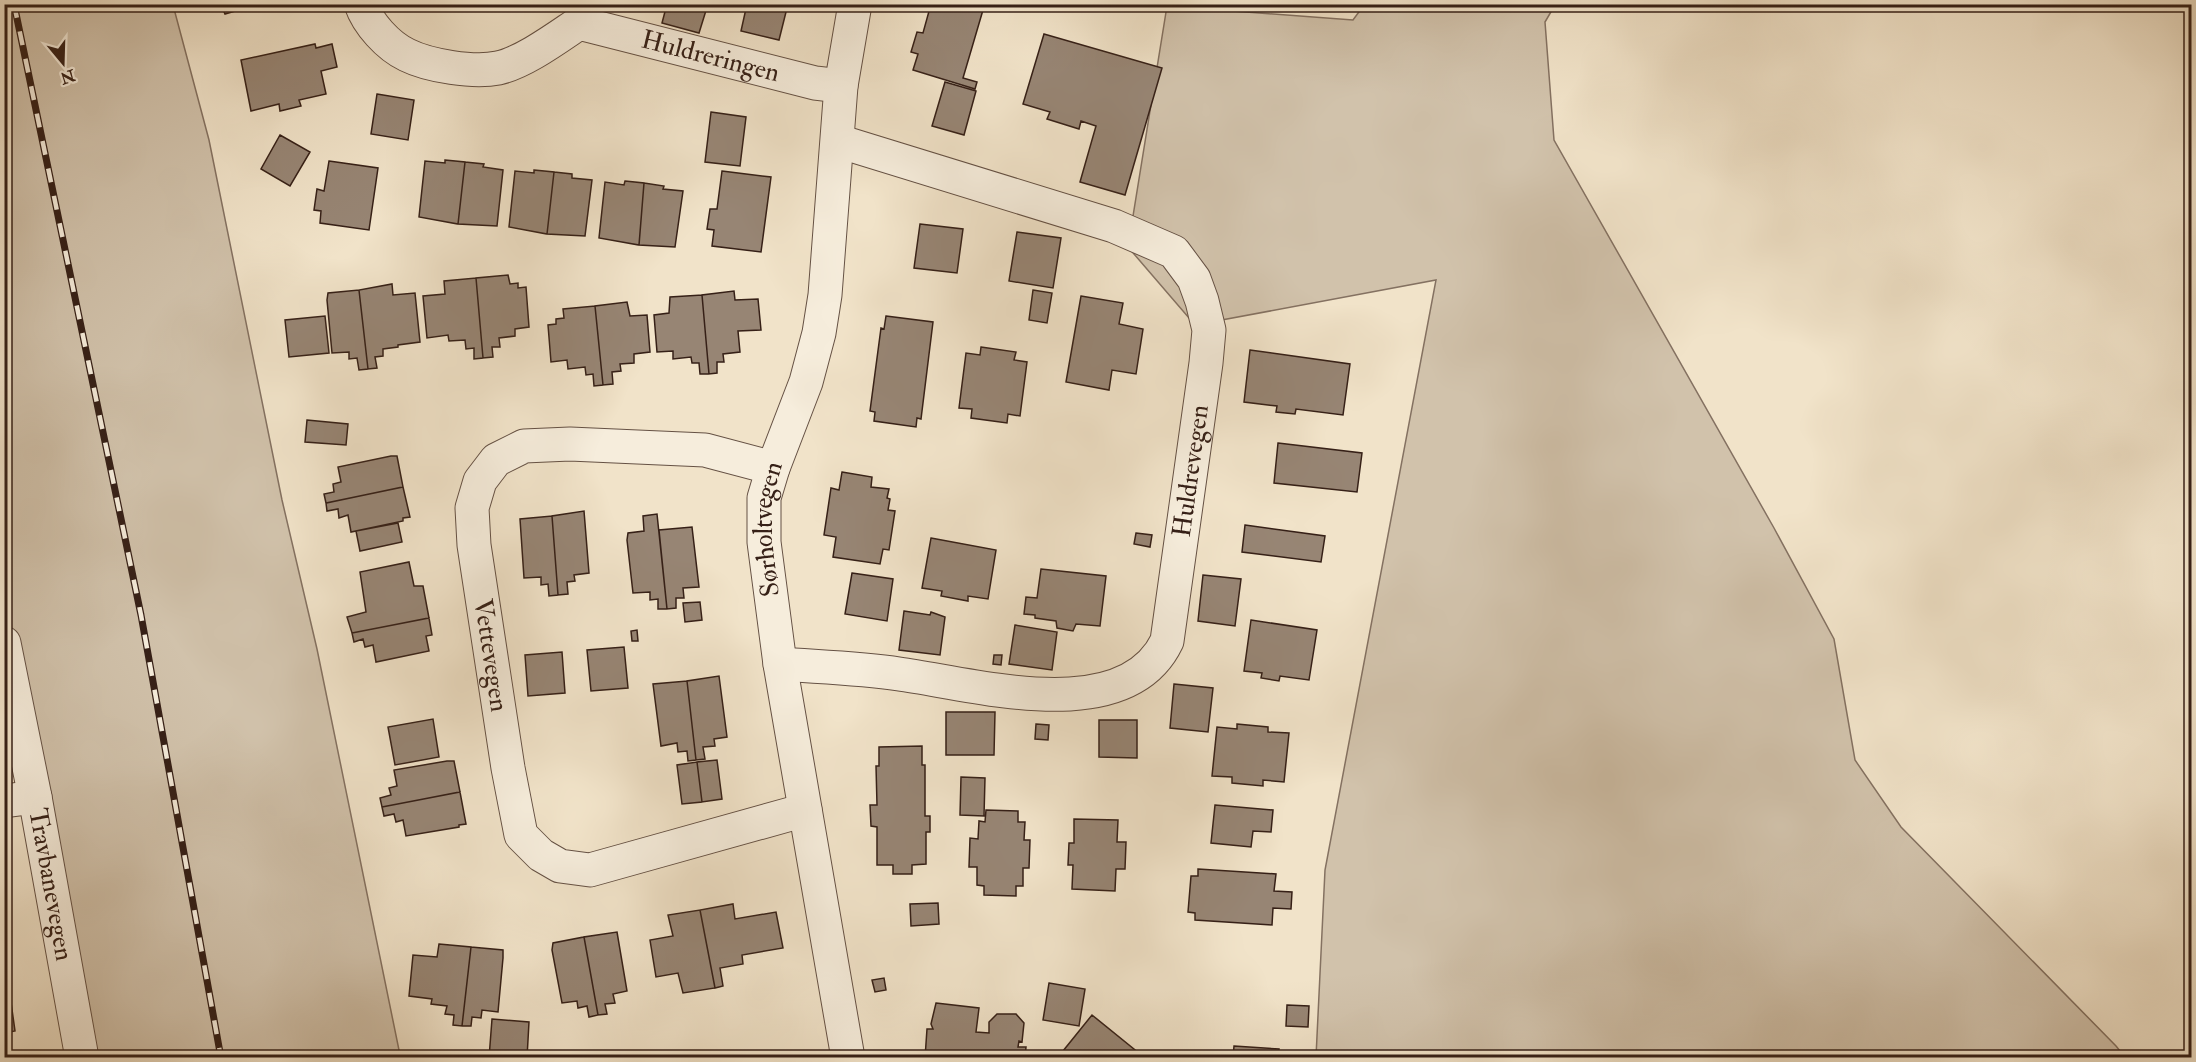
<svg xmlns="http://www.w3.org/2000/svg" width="2196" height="1062" font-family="'IM FELL Double Pica',serif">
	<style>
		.green { fill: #d1c2ab; stroke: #847161; stroke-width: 1.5 }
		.building { fill: #978574; stroke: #362017; stroke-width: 1.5 }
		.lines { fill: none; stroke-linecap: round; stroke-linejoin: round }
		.minor-casing { stroke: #655144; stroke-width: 35 }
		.minor { stroke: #f6eddc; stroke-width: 33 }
		.rail-casing { stroke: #362017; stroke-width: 7 }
		.rail { stroke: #f6eddc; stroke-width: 4.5; stroke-dasharray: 14; stroke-linecap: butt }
		.labels { text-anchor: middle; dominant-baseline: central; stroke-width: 6; stroke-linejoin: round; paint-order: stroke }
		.street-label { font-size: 26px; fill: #362017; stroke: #f6eddc }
	</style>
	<rect width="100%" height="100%" fill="#f1e3c9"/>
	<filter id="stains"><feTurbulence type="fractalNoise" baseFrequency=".00333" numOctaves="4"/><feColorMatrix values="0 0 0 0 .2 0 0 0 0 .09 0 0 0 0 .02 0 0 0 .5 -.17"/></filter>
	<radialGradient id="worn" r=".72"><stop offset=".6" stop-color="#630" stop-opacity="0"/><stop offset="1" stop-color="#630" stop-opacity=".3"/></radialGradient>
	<path class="green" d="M4,5H173L209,140L282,500L317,649L400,1055L405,1057H68L5,725Z
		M1364,5H1555L1545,22L1554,140L1774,528L1834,639L1855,760L1901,827L2116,1046L2125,1057H1316L1325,870L1436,280L1195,325L1128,247L1167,6L1353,20Z"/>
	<path class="building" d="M217,4H241L242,9L225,14L222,7L218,8Z
		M242,4H272L244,11Z
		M667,4H708L699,33L662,23Z
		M747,4H788L779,40L741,31Z
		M931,4H964L983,10L963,78L977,82L975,89L913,70L918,54L911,52L917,32L923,33Z
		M1044,34L1162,68L1125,195L1080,182L1096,126L1081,121L1079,129L1047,119L1050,112L1023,104Z
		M315,44L316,48L332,44L337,67L321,71L326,94L299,100L301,106L280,111L279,104L251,111L241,60Z
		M945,82L976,91L964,135L932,126Z
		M377,94L414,100L408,140L371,134Z
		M711,112L746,117L740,166L705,162Z
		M280,135L310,152L290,186L261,169Z
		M445,160L465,162L458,224L419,217L425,161L445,163Z
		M329,161L378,168L369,230L320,223L321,211L314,210L317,189L324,191Z
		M465,162L484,164L483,167L503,170L497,226L458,224Z
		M534,170L554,172L547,234L509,227L515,171L534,173Z
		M722,171L771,177L761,252L712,246L714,230L707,229L710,209H717Z
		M554,172L572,174V178L592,180L585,236L547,234Z
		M625,181L644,183L639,245L599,238L605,182L624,185Z
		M644,183L664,186L663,189L683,191L675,247L639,245Z
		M920,224L963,229L957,273L914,268Z
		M1017,232L1061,238L1053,288L1009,281Z
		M508,275L510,284L518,283V288L526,287L529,327L515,329V336L499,338L500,347H492L493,357L483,358L476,278Z
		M476,278L483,358L474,359V348L466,349L465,340L449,341L448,335L427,338L423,296L445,294L444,281Z
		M392,284L393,295L415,293L420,342L398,345V347L383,349V356L375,357L377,368L368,369L359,290Z
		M359,290L368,369L359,370L357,358L349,359V352L332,353L327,300L328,293Z
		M1033,290L1052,293L1047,323L1029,320Z
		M734,291L735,300L758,299L761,330L738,331L740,352L723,354L724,362H717V373L709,374L702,295Z
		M702,295L709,374H700L699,363H692L691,357L673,359V351L657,352L654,315L669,313L670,297Z
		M1081,296L1123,303L1119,324L1143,329L1136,374L1112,370L1109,390L1066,382Z
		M627,302L630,316L647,315L650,352L634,354V363L620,364L621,371L612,372L613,384L603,385L595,306Z
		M595,306L603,385L594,386L593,374L586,375L585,367L568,369L567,360L551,362L548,325L556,324V319L564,318L563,309Z
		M325,316L329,353L289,357L285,320Z
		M886,316L933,322L921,419L917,418L916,427L874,421L875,412L870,411L881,328L884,329Z
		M981,347L1016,352L1014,360L1027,362L1020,416L1008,414L1007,423L971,418L972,409L959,408L966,353L980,355Z
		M1250,350L1350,364L1343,415L1296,409L1295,414L1276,412L1277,406L1244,402Z
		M307,420L348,424L346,445L305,442Z
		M1278,443L1362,453L1357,492L1274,483Z
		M391,456H397L403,487L326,503L324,494L334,492L333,484L341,482L338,467Z
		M842,472L872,477L871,487L889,489L887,498L890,499L888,510L895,511L889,550L883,549L880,564L833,557L836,537L824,535L831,488L839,490Z
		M403,487L410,517L403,518V521L351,532L348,515L339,518L338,509L327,511L326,503Z
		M584,511L589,573L574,575L575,581L567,582L568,594L558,595L552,516Z
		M657,514L667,609H658V599L650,600V592L633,593L627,540L628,533L644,531L643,516Z
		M552,516L558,595L549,596L548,584L541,585V577L524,578L520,519Z
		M398,523L402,542L360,551L356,531Z
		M1245,525L1325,536L1321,562L1242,552Z
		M692,527L699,587L683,588L684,598H676V608L667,609L659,530Z
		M1136,533L1152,535L1150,547L1134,544Z
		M931,538L996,550L988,599L968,596V601L941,596L942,591L922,588Z
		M409,562L414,586H423L429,618L352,633L347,617L366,612L360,572Z
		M1041,569L1106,576L1100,626L1076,624L1073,631L1057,628L1056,621L1035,618V615L1024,614L1026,597L1037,598Z
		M852,573L893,579L887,621L845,614Z
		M1203,575L1241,579L1235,626L1198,621Z
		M700,602L702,620L685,622L683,603Z
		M904,611L930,615L931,612L945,617L940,655L899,650Z
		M429,618L432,635L426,636L429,651L376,662L373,645L365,647L363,639L354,642L352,633Z
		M1251,620L1317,630L1309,680L1280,676L1279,681L1261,678L1262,673L1244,671Z
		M1015,625L1057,632L1052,670L1009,664Z
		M637,630L638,641H632L631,631Z
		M624,647L628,688L591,691L587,650Z
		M562,652L565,693L528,696L525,655Z
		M994,655H1002L1001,665L993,664Z
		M719,676L727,737L714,739L715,746L703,747L705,759L696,760L687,681Z
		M687,681L696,760L688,761L687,751L678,752L677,743L661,746L653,684Z
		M1174,684L1213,688L1208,732L1170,728Z
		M946,712H995L994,755H946Z
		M433,719L439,757L395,765L388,727Z
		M1099,720H1137V758L1099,757Z
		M1036,724L1049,725L1048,740L1035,739Z
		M1237,724L1268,727V732L1289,733L1284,782L1263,780V786L1232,783V777L1212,776L1217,727L1237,729Z
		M922,746V765H925V816H930V832H926V864L912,865V874H893V865H877V827L871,826L870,805H877L876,766H879V747Z
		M717,760L722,799L702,802L697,762Z
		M447,761H454L460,792L382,807L380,798L391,795L389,788L397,786L394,770Z
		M697,762L702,802L682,804L677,765Z
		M961,777L985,778L984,816L960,815Z
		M460,792L466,824L459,825V827L406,836L403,820L396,822L394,814L384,816L382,807Z
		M1215,805L1273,810L1271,832L1253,831L1251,847L1211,843Z
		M986,810L1018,811V822H1025L1024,840H1030L1029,868H1023V886H1016V896L984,895V886L977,885V867H969L970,838L978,839L979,821L985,822Z
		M1074,819L1118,820L1117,842H1126L1125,869H1116L1115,891L1072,889L1073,865H1068L1069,843H1074Z
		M1198,869L1276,874L1274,891L1292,892L1291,909L1273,908L1272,925L1195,920V913L1188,912L1191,876H1198Z
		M938,903L939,924L911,926L910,904Z
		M733,904L735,919L776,912L783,948L742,955L743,964L720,968L723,986L715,988L700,910Z
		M700,910L715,988L683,993L678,973L656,977L650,940L673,936L668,915Z
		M617,932L627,991L613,994L615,1003L605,1004L607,1014L598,1015L584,937Z
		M584,937L598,1015L589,1017L587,1006L578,1008L577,1001L562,1003L552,950L553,943Z
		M439,944L471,947L462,1026L453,1025L454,1015L445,1014L447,1006L431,1004L432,999L409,996L413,955L437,957Z
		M471,947L503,950V958L498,1012L482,1010L481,1018L472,1017L471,1026H462Z
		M884,978L886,990L875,992L872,980Z
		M1049,983L1085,989L1079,1026L1043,1020Z
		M9,988L15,1031L4,1033V989Z
		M936,1003L979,1008L976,1032L989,1033V1022L997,1014H1016L1024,1023L1022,1042L1019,1041L1018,1047H1026L1025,1058H925L927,1029H933L931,1024Z
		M1287,1005L1309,1006L1308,1027L1286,1026Z
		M1092,1015L1145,1058H1071L1063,1051Z
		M492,1019L529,1022L527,1058H489Z
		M1234,1046L1279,1049L1278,1058H1233Z"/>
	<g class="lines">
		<defs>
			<g id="minor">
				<path id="s1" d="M361,4C368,24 388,46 407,55C429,66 474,73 498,68C523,63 558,37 579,23L815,83L841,86"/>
				<path id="s2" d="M773,468L705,450L570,444L524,446L496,460L480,481L472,508L474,545L508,768L521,835L541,855L560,866L590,870L805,810"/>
				<path id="s3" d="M4,643L35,797L82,1058"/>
				<path id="s4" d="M780,664C820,667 860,668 899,674C974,684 1125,729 1167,641L1206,363L1209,330L1202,301L1194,279L1174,252L1114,226L838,141"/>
				<path d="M4,801L35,797"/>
				<path id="s5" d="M848,1058L780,664L764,542V498L773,468L806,382L819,333L825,295L841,86L855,4"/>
			</g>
		</defs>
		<use href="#minor" class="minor-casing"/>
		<use href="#minor" class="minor"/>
		<defs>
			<path id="rail" d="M14,4L141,615L221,1058"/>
		</defs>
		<use href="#rail" class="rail-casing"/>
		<use href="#rail" class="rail"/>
	</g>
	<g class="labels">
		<g class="street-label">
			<text stroke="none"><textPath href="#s1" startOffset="392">Huldreringen</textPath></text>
			<text stroke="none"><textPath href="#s4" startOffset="580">Huldrevegen</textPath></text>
			<text stroke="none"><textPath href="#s5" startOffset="536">Sørholtvegen</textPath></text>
			<text stroke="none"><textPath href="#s2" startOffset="486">Vettevegen</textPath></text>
			<text stroke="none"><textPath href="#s3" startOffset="246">Travbanevegen</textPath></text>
		</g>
	</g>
	<rect width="2196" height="1062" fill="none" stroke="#f1e3c9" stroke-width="24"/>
	<rect x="6" y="6" width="2184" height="1050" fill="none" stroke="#362017" stroke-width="3"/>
	<rect x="12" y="12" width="2172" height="1038" fill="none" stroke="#362017" stroke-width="1.5"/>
	<g transform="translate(63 63) rotate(161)" stroke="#f6eddc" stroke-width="4.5" paint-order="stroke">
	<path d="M0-4.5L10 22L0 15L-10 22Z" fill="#362017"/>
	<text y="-9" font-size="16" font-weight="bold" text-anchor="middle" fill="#362017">N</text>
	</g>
	<rect width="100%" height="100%" filter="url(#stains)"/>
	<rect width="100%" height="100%" fill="url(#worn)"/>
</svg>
